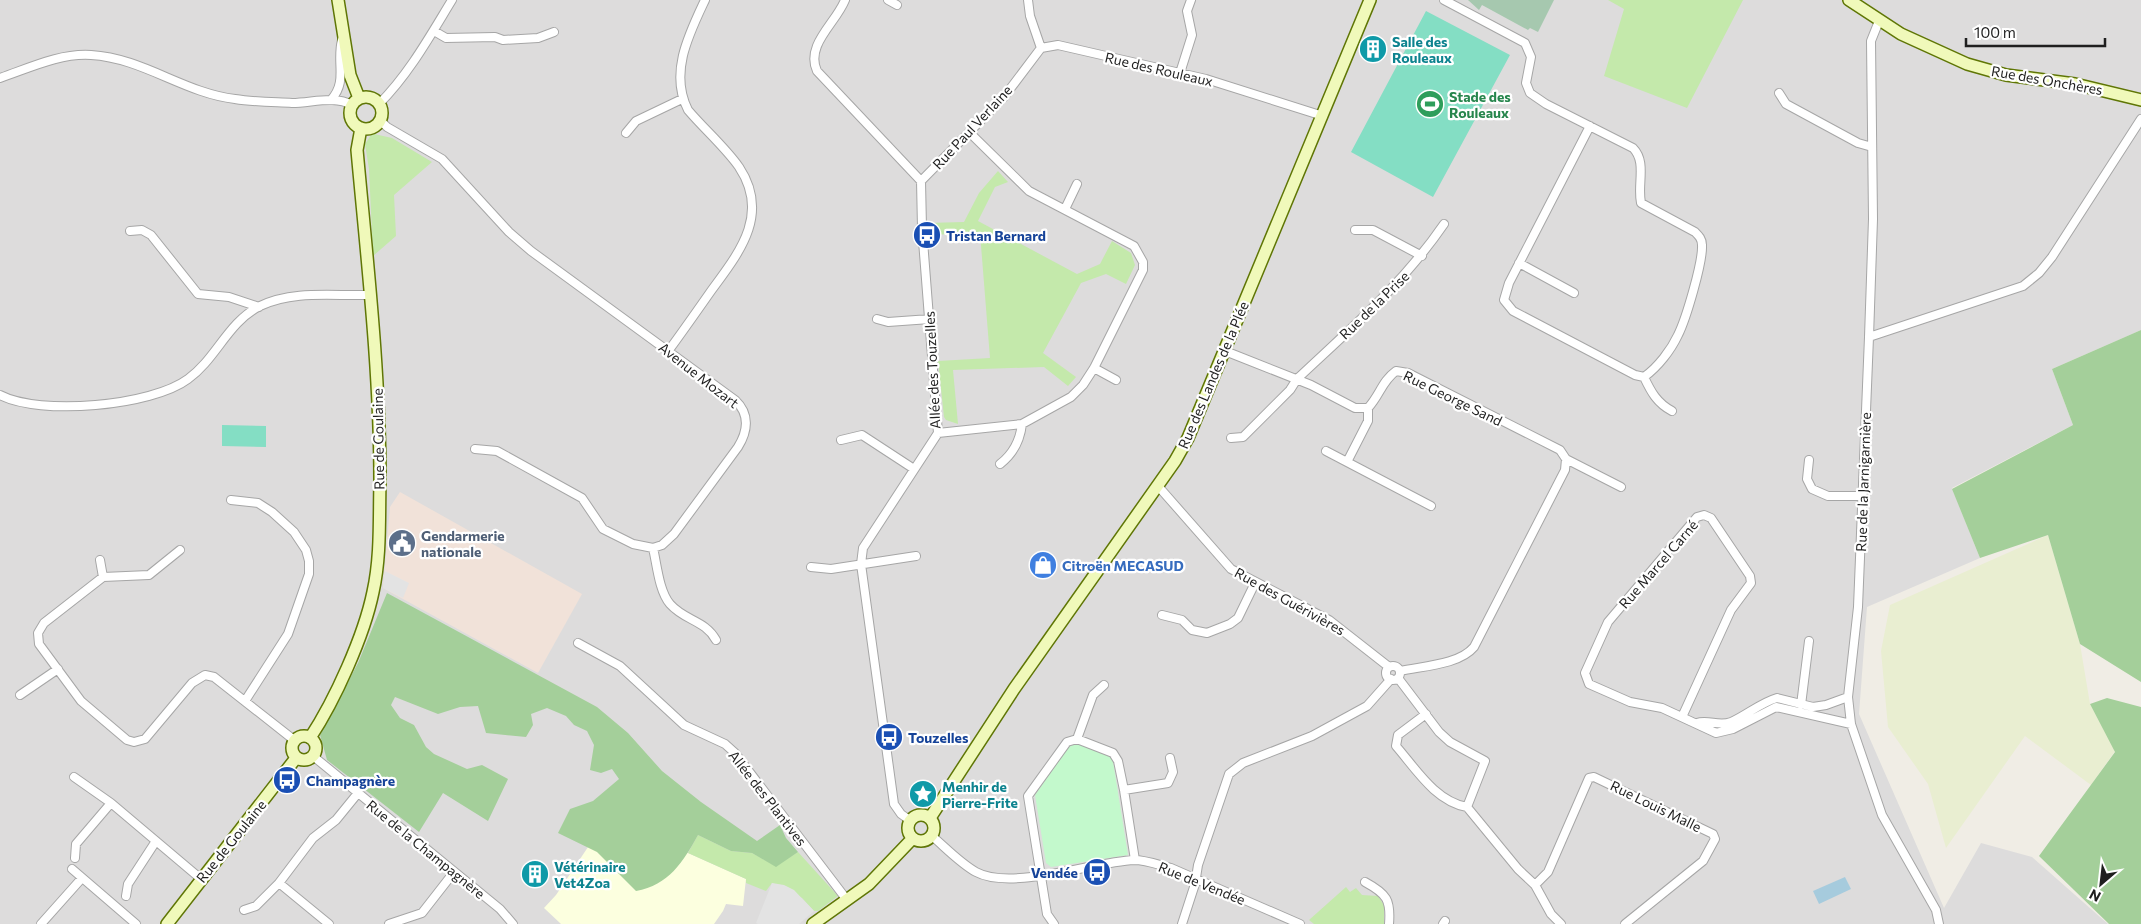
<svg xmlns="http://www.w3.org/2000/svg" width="2141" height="924" font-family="Commissioner,sans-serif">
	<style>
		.residential { fill: #dddcdc }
		.education { fill: #fcffdf }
		.military { fill: #f1e2d9 }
		.farmland { fill: #e9eed1 }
		.grass { fill: #c4e9ab }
		.forest { fill: #a4cf9a }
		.cemetery { fill: #a6c8af }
		.park { fill: #c3f9cc }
		.pitch { fill: #84dec4 }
		.parking { fill: #e3e3e3 }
		.water { fill: #a6cbdd }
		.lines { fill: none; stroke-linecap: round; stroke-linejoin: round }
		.street-casing { stroke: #a6a6a6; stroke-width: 10 }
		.secondary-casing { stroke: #5f7605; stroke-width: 14 }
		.street { stroke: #fff; stroke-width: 8 }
		.secondary { stroke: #f0f9ba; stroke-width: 11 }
		.labels { text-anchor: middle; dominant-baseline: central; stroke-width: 4.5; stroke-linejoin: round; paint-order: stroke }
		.culture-label { font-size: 14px; font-weight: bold; fill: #0d838f; stroke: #fff; text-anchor: start }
		.street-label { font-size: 14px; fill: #1f1f1f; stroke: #fff }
		.leisure-label { font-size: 14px; font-weight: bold; fill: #27864d; stroke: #fff; text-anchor: start }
		.transit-label { font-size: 14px; font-weight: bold; fill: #164399; stroke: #fff; text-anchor: start }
		.service-label { font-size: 14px; font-weight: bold; fill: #4e5e75; stroke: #fff; text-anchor: start }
		.shop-label { font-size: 14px; font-weight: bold; fill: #366cbe; stroke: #fff; text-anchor: start }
	</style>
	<rect width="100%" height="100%" fill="#f0ede5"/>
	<path class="residential" d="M0,0H2141V330L2052,369L2073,425L1952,488L1980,558L1867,607L1859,714L1944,908L1981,843L2032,857L2108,924H0Z"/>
	<path class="education" d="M590,844L688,853L746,879L743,906L726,904L723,911L714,924H561L544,908L556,895Z"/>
	<path class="military" d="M400,492L582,594L538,673L383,588L390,507Z"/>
	<path class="farmland" d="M2048,535L2080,644L2090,704L2115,751L2091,785L2025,736L1946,848L1928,784L1888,727L1881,651L1890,605Z"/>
	<path class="grass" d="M1608,0H1743L1687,108L1604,76L1624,9Z
		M374,134L392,138L432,162L394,195L396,236L373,256L369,169L365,144L371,135Z
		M998,171L1008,182L995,187L978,221L1077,274L1100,264L1112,241L1131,253L1135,265L1126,284L1106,274L1081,283L1043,353L1076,377L1068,386L1044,367L953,370L958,424L946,420L944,417L938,361L990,358L980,233L928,235L926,223L964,222L979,193Z
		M698,835L731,851L752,853L776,866L798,852L838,896L818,911H814L802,898L772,883L766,891L746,883V879L688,853Z
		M1346,887L1350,892L1356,888L1362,895L1378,896L1384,905V924H1314L1309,920Z"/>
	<path class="forest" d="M2141,330V682L2080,644L2048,535L1980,558L1952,489L2073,425L2052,369Z
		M387,593L597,707L628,733L662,771L701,802L757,841L780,825L786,838L798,852L776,867L752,853L731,851L698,835C683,862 669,885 636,891L597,852L558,833L570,809L593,801L619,779L612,769L601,773L590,770L594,745L587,731L574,725L566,716L547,708L531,714L533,725L526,737L486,733L478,706L460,707L438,714L395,697L391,705L400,718L414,725L426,747L434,754L467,769L482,765L508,779L488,821L443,793L419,832L327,760L320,735L358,663Z
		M2107,698L2141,707V924H2109L2039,856L2115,752L2090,704Z"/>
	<path class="cemetery" d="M1468,0H1554L1538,32L1530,28L1528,30L1482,5L1479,10Z"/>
	<path class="park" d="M1078,744L1112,755L1128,855L1051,867L1046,863L1035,795L1069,746Z"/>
	<path class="pitch" d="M1426,11L1510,55L1433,197L1351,152Z
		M222,425L266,426V447L222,446Z"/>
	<path class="parking" d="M385,571L409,583L403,598L383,588Z
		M772,883L784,885L794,890L814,911L799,924H758L756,923Z"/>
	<path class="water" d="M1845,877L1851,889L1819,904L1813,891Z"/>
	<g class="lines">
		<defs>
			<path id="street" d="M845,0C836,23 805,45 817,71L921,181L922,228L938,433L863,548L861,564L894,804L901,814L911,821
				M888,0L897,5
				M1028,0L1030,16L1041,48
				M1444,0L1525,43L1531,57L1526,83L1530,93L1546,104L1633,148C1647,162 1637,184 1641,203L1695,232C1699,236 1702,239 1702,245C1703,262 1686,319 1678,335C1671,350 1658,367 1644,377L1635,375L1513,311L1504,300L1509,283L1590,126
				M1879,21L1871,41L1873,219L1869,337L1858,607L1848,697L1851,724L1882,815L1936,910L1939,924
				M434,31L446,38L495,37L503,40L538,38L554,32
				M1041,48L1058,45L1206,79L1323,116
				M1180,73L1192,35L1187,11L1191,0
				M0,78C29,68 60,53 91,55C143,58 184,93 235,99C254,102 274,102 292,103C312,103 334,95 352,105
				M1779,93L1786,104L1858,143L1872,147
				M331,100C348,81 336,63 342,40
				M379,104C409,74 430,36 452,0
				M380,120L387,127L442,159L509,232L531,251L735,400C750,414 748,431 738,447L674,534L662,545L653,548L633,544L603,529L582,498L497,451L475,449
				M626,133L636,121L682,99
				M921,181L1004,97L1041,48
				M1065,209L1077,184
				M1355,230H1373L1422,256
				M130,231L142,230L151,235L198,294L229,297L259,307
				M1519,263L1574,293
				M877,319L888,322L930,319
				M1869,337L2023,286L2039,273L2052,257L2141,119
				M669,350C683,331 697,311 711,291C738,254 771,215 739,167C725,147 704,129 688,110C669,73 689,34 705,0
				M1225,351L1311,385L1355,408H1368C1380,395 1382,381 1396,371L1408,373L1560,450L1566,459L1565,470L1474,647C1459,665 1422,666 1400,671
				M1094,368L1116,380
				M1644,377C1651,392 1657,403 1672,411
				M0,395C40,416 152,406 188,379C216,359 228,322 260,306C293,290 332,296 368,295
				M1368,408V421L1347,462L1431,506
				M938,433L1022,424L1071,397L1083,385L1094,368L1143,270V262L1134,246L1029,191L970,133
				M1231,438L1243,437L1290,390L1297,379C1349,330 1403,284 1444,224
				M841,440L862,435L914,469
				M1326,451L1347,462
				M1566,459L1621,487
				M1809,460L1807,479L1812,489L1828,496H1862
				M1000,464C1013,454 1020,441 1022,424
				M1158,486L1231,569L1329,620L1389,667
				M231,500L258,503L272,512L294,532L306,550L309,561V574L288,634L245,701
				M653,548C657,565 659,591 670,604C685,621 705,620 716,640
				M180,550L149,575L103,577L44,623L38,633L39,644L81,701L127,740L134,742L145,739L192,683L205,675L214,677L294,740
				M100,560L103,577
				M811,567L831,569L916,556
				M1162,615L1182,620L1192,630L1207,633L1230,624L1238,618L1255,583
				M578,643L620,666L684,725L725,744L735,753L847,900
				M1386 673a7 7 0 1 1 14 0a7 7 0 1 1-14 0Z
				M1398,678L1439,732L1450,742L1485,761L1467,807L1518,869L1535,885L1551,914L1561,924
				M20,695L58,669
				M1801,705L1809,641
				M1426,714L1398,735L1396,746C1416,769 1435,801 1467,807
				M1682,717L1731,610L1751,583L1750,576L1711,518L1704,515L1697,517L1608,622L1585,673L1589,684L1630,702L1662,708L1716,733L1733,729L1776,707L1851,724
				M1697,723C1708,719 1719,727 1731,722C1747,715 1760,703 1777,698L1813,707L1826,705L1848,697
				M1077,739L1093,695L1104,685
				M313,756L500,909L513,924
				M74,777L111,803L201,879
				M1124,790L1168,783L1173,772L1170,758
				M932,836C946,848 960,863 976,872C1011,891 1093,862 1134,860C1146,860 1159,865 1171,868L1300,924
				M75,858L76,844L111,803
				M72,869L136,924
				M1365,882C1387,894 1391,900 1389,924
				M1535,885L1548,872L1589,778L1594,777L1713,834L1715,839L1703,861L1625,924
				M126,896L128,884L156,841
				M244,910L256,906L279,883
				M41,924L82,878
				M329,924L279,883L313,838L336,820L358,793
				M389,924L422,913L454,872
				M1054,924L1047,914L1028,796L1067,742L1077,739L1113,753L1118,761L1124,790L1135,860
				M1182,924L1195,884L1198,865L1229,774L1243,763L1312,736L1367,706L1391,679
				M1443,924L1445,921"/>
			<path id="secondary" d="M338,0L350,75L359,98
				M1849,0L1901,34L1967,64L2006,75L2075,84L2141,100
				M350 113a16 16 0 1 1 32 0a16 16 0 1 1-32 0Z
				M292 748a12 12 0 1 1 24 0a12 12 0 1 1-24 0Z
				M310,738C335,700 364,636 373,592C381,556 379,519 380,482C380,371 367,260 357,150L361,128
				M908 828a13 13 0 1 1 26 0a13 13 0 1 1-26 0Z
				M930,818L1014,689L1175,461L1188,438L1370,0
				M167,924L296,758
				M813,924L869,884L913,838"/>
		</defs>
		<use href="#street" class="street-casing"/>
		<use href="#secondary" class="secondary-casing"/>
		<use href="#street" class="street"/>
		<use href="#secondary" class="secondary"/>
	</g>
	<defs>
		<symbol id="building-disc" viewBox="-11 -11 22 22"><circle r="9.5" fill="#0f9aa8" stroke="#fff"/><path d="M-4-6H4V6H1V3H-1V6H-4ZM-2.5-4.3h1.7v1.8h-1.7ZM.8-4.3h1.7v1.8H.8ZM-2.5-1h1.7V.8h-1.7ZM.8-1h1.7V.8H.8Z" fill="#fff"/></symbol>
		<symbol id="stadium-disc" viewBox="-11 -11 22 22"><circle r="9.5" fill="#2e9e5b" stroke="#fff"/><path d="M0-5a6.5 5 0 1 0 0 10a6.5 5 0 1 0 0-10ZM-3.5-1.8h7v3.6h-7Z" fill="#fff"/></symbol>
		<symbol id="bus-disc" viewBox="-11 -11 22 22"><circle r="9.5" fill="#1a4fb4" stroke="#fff"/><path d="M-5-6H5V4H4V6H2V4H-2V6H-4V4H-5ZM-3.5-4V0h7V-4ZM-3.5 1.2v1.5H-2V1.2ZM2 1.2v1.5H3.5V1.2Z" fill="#fff"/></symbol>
		<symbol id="civic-disc" viewBox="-11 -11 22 22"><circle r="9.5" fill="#5c6f8a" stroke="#fff"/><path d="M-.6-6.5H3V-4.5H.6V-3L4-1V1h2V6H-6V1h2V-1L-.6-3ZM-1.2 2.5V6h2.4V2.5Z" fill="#fff"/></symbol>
		<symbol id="shop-disc" viewBox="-11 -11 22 22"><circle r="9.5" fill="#3f7fe0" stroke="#fff"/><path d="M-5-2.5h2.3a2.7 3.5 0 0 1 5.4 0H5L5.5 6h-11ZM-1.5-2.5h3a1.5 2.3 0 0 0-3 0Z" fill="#fff"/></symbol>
		<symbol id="sight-disc" viewBox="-11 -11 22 22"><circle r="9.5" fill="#0f9aa8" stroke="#fff"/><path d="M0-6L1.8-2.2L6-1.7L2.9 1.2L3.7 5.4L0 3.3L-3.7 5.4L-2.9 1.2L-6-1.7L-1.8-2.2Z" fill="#fff"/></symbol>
	</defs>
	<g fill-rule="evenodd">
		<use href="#building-disc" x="1357" y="33" width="32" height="32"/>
		<use href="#stadium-disc" x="1414" y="88" width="32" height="32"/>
		<use href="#bus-disc" x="911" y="219" width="32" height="32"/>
		<use href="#civic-disc" x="386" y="527" width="32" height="32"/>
		<use href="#shop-disc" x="1027" y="549" width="32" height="32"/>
		<use href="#bus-disc" x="873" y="721" width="32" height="32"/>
		<use href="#bus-disc" x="271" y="764" width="32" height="32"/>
		<use href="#sight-disc" x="907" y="778" width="32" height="32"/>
		<use href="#bus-disc" x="1081" y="856" width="32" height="32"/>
		<use href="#building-disc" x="519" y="858" width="32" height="32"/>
	</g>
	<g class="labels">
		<g class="culture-label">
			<text x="1392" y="41">Salle des<tspan x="1392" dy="16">Rouleaux</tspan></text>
			<text x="942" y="786">Menhir de<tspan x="942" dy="16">Pierre-Frite</tspan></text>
			<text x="554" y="866">Vétérinaire<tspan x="554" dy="16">Vet4Zoa</tspan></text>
		</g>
		<g class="street-label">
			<text transform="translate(1159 69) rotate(13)">Rue des Rouleaux</text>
			<text transform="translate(2047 80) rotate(10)">Rue des Onchères</text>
			<text transform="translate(972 127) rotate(-47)">Rue Paul Verlaine</text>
			<text transform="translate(1374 305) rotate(-44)">Rue de la Prise</text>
			<text transform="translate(932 370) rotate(-93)">Allée des Touzelles</text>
			<text transform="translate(699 375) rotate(38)">Avenue Mozart</text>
			<text transform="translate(1213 375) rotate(-67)">Rue des Landes de la Plée</text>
			<text transform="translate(1453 398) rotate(26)">Rue George Sand</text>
			<text transform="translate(378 439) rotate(-91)">Rue de Goulaine</text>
			<text transform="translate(1863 482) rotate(-88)">Rue de la Jarnigarnière</text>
			<text transform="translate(1658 564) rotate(-49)">Rue Marcel Carné</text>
			<text transform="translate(1290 601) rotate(29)">Rue des Guérivières</text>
			<text transform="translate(768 798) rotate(52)">Allée des Plantives</text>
			<text transform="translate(1656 806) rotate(26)">Rue Louis Malle</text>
			<text transform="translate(231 841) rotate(-51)">Rue de Goulaine</text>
			<text transform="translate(426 849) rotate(39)">Rue de la Champagnère</text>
			<text transform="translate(1202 883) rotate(22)">Rue de Vendée</text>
		</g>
		<g class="leisure-label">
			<text x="1449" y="96">Stade des<tspan x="1449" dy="16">Rouleaux</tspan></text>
		</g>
		<g class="transit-label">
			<text x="946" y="235">Tristan Bernard</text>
			<text x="908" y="737">Touzelles</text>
			<text x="306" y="780">Champagnère</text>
			<text x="1078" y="872" text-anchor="end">Vendée</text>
		</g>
		<g class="service-label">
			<text x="421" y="535">Gendarmerie<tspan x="421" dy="16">nationale</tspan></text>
		</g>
		<g class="shop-label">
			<text x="1062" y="565">Citroën MECASUD</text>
		</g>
	</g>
	<g transform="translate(2101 884) rotate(208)" stroke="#ffffff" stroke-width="4" paint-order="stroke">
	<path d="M0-4L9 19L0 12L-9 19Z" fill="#1f1f1f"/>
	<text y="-8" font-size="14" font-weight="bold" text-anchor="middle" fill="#1f1f1f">N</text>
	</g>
	<path d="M1966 38v8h139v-8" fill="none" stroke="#1f1f1f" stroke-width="2.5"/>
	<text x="1974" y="38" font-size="15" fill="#1f1f1f" stroke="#ffffff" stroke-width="4" paint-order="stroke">100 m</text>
</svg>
